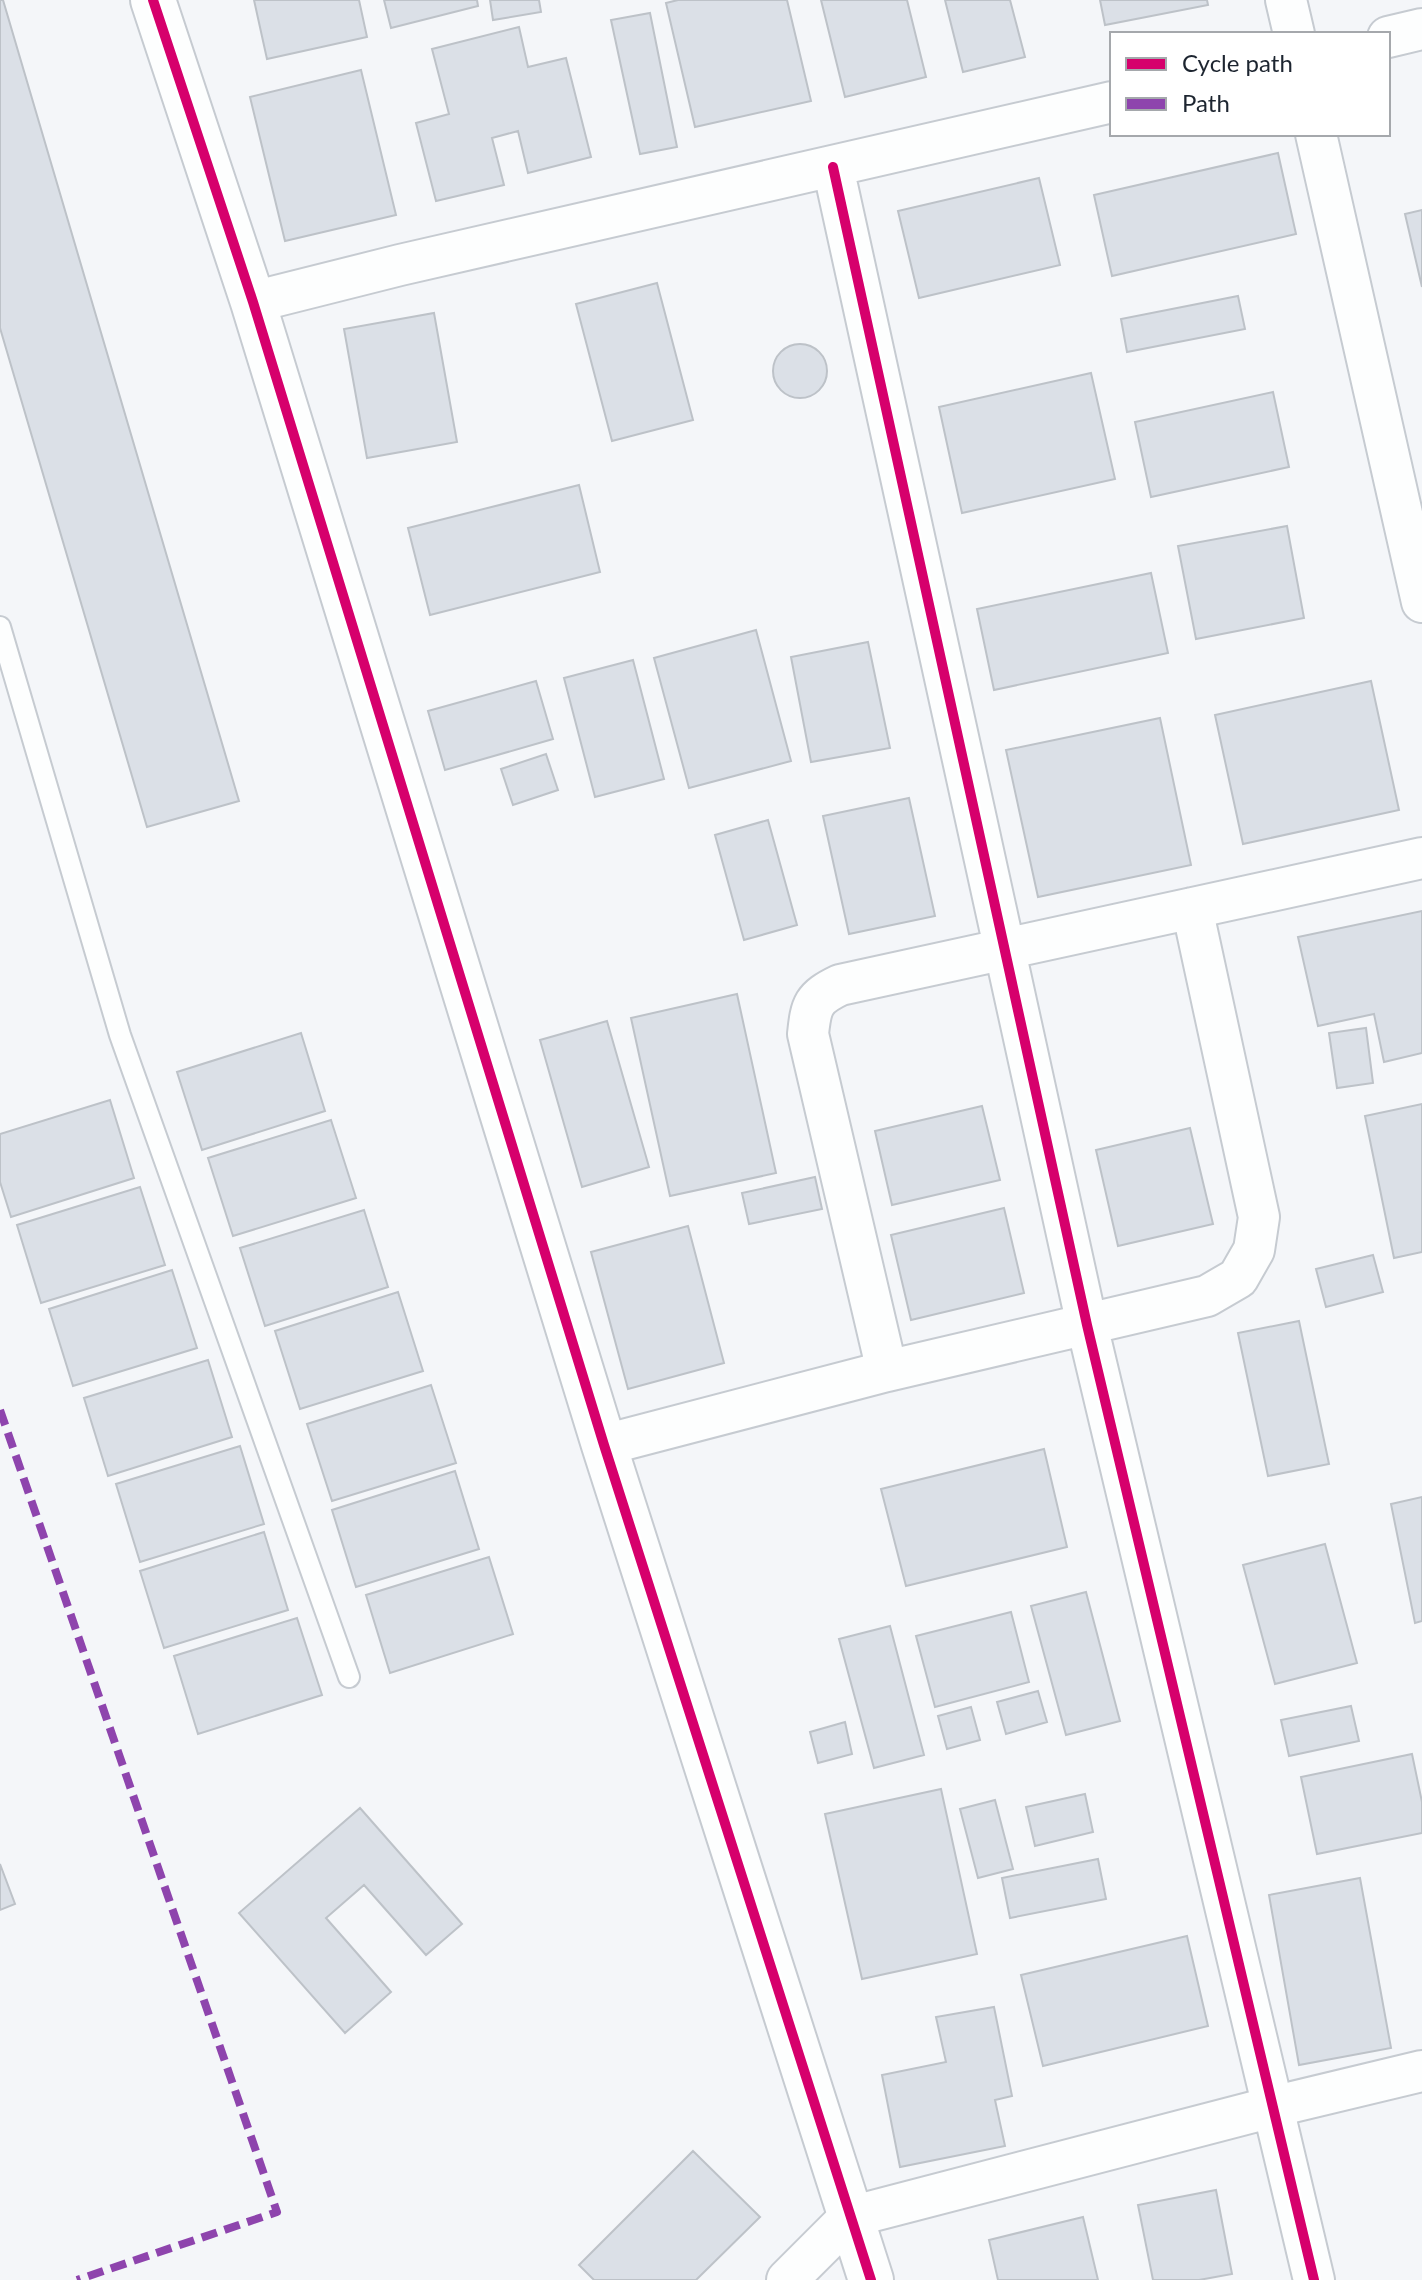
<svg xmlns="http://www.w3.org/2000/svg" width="1422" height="2280" font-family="Lato,sans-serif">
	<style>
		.building { fill: #dbe0e7; stroke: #bdc2c8; stroke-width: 2 }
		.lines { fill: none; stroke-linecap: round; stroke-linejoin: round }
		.lane-casing { stroke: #c6cbd1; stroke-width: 24 }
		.street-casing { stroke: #c6cbd1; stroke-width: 44 }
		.secondary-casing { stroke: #c6cbd1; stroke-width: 48 }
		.lane { stroke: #fdfefe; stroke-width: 20 }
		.street { stroke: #fdfefe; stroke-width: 40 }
		.secondary { stroke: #fdfefe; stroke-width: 44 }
		.quiet { stroke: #8e44ad; stroke-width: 8; stroke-dasharray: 16 8; stroke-linecap: butt }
		.cycleway-casing { stroke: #fff; stroke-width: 15 }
		.cycleway { stroke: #d6006c; stroke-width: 10 }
	</style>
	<rect width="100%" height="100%" fill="#f4f6f9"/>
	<path class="building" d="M0,0H3L239,801L147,827L0,328Z
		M254,0H359L367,37L267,59Z
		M384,0H477L478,6L391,28Z
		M490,0H539L541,12L493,20Z
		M678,0H787L811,101L695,127L666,3Z
		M821,0H907L926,77L845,97Z
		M945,0H1010L1025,57L963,72Z
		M1100,0H1207L1208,5L1105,25Z
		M650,13L677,147L640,154L611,20Z
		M519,27L528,67L566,58L591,157L528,173L518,131L492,138L504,185L436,201L416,123L449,114L432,49Z
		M361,70L396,215L285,241L250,97Z
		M1278,153L1296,234L1112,276L1094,195Z
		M1039,178L1060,265L919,298L898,211Z
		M1422,210V287L1405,214Z
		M657,283L693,420L612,441L576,304Z
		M1238,296L1245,329L1127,352L1121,319Z
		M434,313L457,442L367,458L344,329Z
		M773 371a27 27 0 1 1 54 0a27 27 0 1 1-54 0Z
		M1091,373L1115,479L962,513L939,407Z
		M1273,392L1289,467L1151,497L1135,422Z
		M579,485L600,572L430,615L408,528Z
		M1287,526L1304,618L1196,639L1178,546Z
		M1151,573L1168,653L994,690L977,609Z
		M756,630L791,761L689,788L654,658Z
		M868,642L890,748L811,762L791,657Z
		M633,660L664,779L595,797L564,678Z
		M536,681L553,739L445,770L428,711Z
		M1371,681L1399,810L1243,844L1215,715Z
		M1160,718L1191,865L1038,897L1006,750Z
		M546,754L558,790L513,805L501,769Z
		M909,798L935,916L849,934L823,816Z
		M768,820L797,925L744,940L715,835Z
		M1422,911V1053L1384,1062L1374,1014L1318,1026L1298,937Z
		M737,994L776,1173L670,1196L631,1018Z
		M607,1021L649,1167L582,1187L540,1040Z
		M1366,1028L1373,1083L1337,1088L1329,1033Z
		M301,1033L325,1111L202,1150L177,1072Z
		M110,1100L134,1178L11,1217L0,1182V1134Z
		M1422,1104V1252L1394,1258L1365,1116Z
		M982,1106L1000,1180L892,1205L875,1131Z
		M331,1120L356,1198L233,1236L208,1158Z
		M1190,1128L1213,1224L1118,1246L1096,1150Z
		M815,1177L822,1209L749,1224L742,1193Z
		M140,1187L165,1265L41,1303L17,1225Z
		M1004,1208L1024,1293L911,1320L891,1235Z
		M364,1210L388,1287L265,1326L240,1248Z
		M688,1226L724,1363L628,1389L591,1252Z
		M1373,1255L1383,1292L1326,1307L1316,1269Z
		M172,1270L197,1348L73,1386L49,1309Z
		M398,1292L423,1371L300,1409L275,1331Z
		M1299,1321L1329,1464L1268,1476L1238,1333Z
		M208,1360L232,1437L108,1476L84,1398Z
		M431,1385L456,1463L332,1501L307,1424Z
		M240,1446L264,1524L140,1562L116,1484Z
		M1044,1449L1067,1547L906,1586L881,1489Z
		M455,1471L479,1549L356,1587L332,1510Z
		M1422,1497V1621L1415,1623L1391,1504Z
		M264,1532L288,1610L164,1648L140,1571Z
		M1325,1544L1357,1663L1275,1684L1243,1565Z
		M489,1557L513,1634L390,1673L366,1595Z
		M1086,1592L1120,1721L1066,1735L1031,1606Z
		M1011,1612L1029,1682L935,1707L916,1636Z
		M297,1618L322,1695L198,1734L174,1656Z
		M890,1626L924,1755L874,1768L839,1639Z
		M1038,1691L1047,1722L1006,1734L997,1702Z
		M1351,1706L1359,1741L1289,1756L1281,1720Z
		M971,1707L980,1740L947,1749L938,1716Z
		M845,1722L852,1754L818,1763L810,1732Z
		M1412,1754L1422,1802V1833L1317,1854L1301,1777Z
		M941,1789L977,1954L862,1979L825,1814Z
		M1085,1794L1093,1832L1035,1846L1026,1807Z
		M995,1800L1013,1869L978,1878L960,1809Z
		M360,1808L462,1924L426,1955L364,1885L326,1918L391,1992L345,2033L239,1913Z
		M1098,1859L1106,1899L1010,1918L1002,1878Z
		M0,1864L15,1904L0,1910Z
		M1360,1878L1391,2048L1299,2065L1269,1895Z
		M1187,1936L1208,2026L1043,2066L1021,1975Z
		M994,2007L1012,2096L995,2100L1005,2146L900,2167L882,2075L946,2062L936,2017Z
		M693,2151L760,2217L696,2280H594L579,2265Z
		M1216,2190L1232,2274L1199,2280H1153L1138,2205Z
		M1083,2217L1098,2280H998L989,2240Z"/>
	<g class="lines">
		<defs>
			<path id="lane" d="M0,627L120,1035L349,1677"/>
			<path id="street" d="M1286,0L1294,34
				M1388,37L1422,29
				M1316,134L1422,602
				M833,167L1087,1325L1314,2280
				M253,302L400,265L1112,102
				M887,1371L808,1034C811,1005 813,998 840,985L1422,858
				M604,1445L887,1371L1207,1296L1238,1278L1254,1250L1259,1217L1192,908
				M787,2280L850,2217L1272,2107L1422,2071"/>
			<path id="secondary" d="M153,0L253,302L604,1445L871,2280"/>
		</defs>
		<use href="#lane" class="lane-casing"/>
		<use href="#street" class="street-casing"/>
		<use href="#secondary" class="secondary-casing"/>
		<use href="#lane" class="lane"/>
		<use href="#street" class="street"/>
		<use href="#secondary" class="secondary"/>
		<path class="quiet" d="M0,1410L277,2212L77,2280"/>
		<defs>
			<path id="cycleway" d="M153,0L253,302L604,1445L871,2280
				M833,167L1087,1325L1314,2280"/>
		</defs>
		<use href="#cycleway" class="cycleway-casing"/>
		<use href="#cycleway" class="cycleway"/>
	</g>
	<rect x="1110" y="32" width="280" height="104" fill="#ffffff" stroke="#a5a8ac" stroke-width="2"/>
	<rect x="1126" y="58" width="40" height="12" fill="#d6006c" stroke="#a5a8ac" stroke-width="2"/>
	<text x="1182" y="72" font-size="24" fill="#1d2530">Cycle path</text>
	<rect x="1126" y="98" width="40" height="12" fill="#8e44ad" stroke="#a5a8ac" stroke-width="2"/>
	<text x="1182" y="112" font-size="24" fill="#1d2530">Path</text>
</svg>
